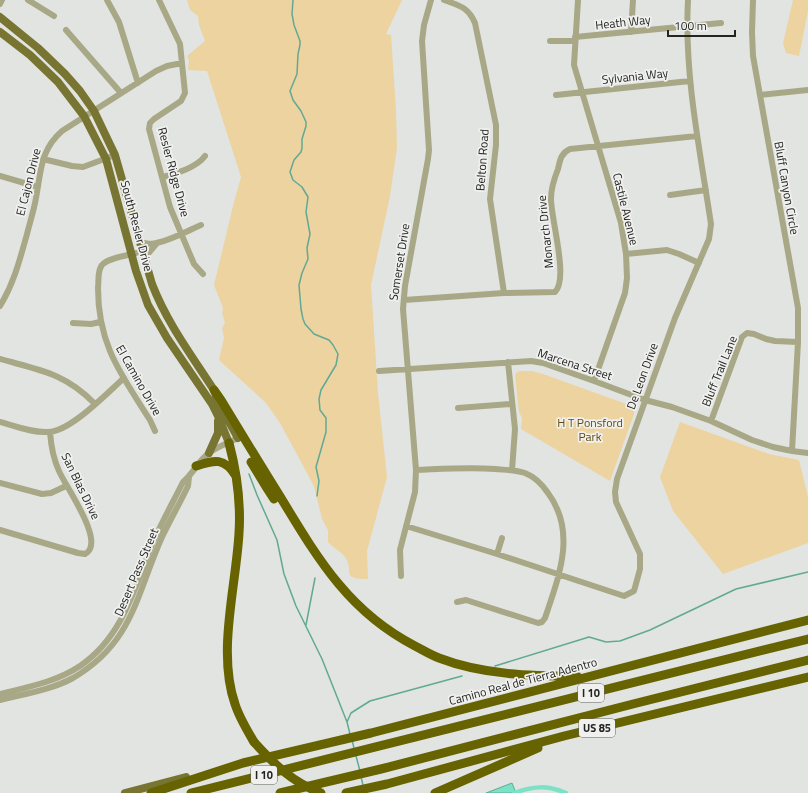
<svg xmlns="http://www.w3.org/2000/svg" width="808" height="793" font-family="'Titillium Web',sans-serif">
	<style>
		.green { fill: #ecd3a0 }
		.water { fill: #7be2c5; stroke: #61a994 }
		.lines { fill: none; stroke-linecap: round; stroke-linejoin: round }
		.stream { stroke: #61a994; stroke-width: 1.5 }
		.canal { stroke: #7be2c5; stroke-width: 4.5 }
		.minor { stroke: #a8a886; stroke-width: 6 }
		.major { stroke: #787532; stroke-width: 8 }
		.highway { stroke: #666300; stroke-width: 9 }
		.highway-bridge { stroke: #666300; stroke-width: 9 }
		.labels { text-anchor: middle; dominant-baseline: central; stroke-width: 3.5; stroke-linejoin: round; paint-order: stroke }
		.shield { fill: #f0f1ee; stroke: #606260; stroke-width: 1 }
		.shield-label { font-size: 11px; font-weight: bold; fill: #232423 }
		.street-label { font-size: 12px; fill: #232423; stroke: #f0f1ee }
		.park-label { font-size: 12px; fill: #634b0c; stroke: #f0f1ee }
	</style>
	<rect width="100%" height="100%" fill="#e2e4e1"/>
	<path class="green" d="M187,0H402L386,34L391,35L396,110L397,148L390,196L371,285L378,393L387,477L367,551L368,579C339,579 355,571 345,557C341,551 333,548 328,542V530L322,519L314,486L280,423L266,403L219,360L224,338L222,328L225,323L222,313L223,308L214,285L234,202L241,177L207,71L188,70L189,60L187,56L205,41L199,25L198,16L190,10Z
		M793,0H808V11L799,56L786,53L783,43Z
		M520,371H532L543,374L632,406L634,409V414L610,481L521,429L522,418L519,412L515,375L516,373Z
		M680,422L769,454L799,460L808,497V543L723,574L673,511L660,477Z"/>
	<path class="water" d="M512,783L516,793H486Z"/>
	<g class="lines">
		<path class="stream" d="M293,0L292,14L294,25L300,41V45L298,54L297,74L290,91L293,100L301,111L306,122V126L302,139V148L301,152L294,160L290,172L293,180L302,187L308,197L306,212L310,234L307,248L308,259L302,273L299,285L301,309L303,319L305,324L314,334L329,340L333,345L338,354L336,365L321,390L319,399L320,410L326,418V432L316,467L319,481L317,496
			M249,474L257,495L277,540L284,574L296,606L322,659L347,722L350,734
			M306,625L315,578
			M495,666L589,637L606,642L620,641L650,630L736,589L808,572
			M347,722L351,713L370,701L462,676
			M352,740L354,748
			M356,756L360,771
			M361,777L363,785"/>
		<path class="canal" d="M514,793C533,786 547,785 566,793"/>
		<path class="minor" d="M28,0L54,16
			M107,0L119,22L138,83
			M159,0L180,44L185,93L181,101L154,119L150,123L149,129L170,207L194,264L203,274
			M444,0C460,6 468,7 475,23L496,125V145L490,199L504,293
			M578,0L574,65L621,223L626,254L627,278L625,293L594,381
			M753,0L752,32L753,56L798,308V342L792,451
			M0,4L2,0
			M66,30L121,93
			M631,32L633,0
			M575,37L721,23
			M550,41H575
			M556,95L690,81
			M760,95L808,90
			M43,159L72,166L83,167L115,155
			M0,176L38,187
			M163,177C176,174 197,167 205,156
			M670,195L706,190
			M139,241C152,251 187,231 201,225
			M143,251C133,255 108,257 102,265C97,271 99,281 98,288C98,345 121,374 150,420L155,431
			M626,254L667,250L679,254L699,263
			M146,261L147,255L157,243
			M404,300L504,293L555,292C569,279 551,219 551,199C551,188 554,179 558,169C560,160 561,153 570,149L697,136
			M0,306C14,283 20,259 27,234C30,222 34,210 36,198C41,172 40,150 62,131L156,71L167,66L182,63
			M73,323L91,324L100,322
			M0,359C39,370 65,373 94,403
			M508,362L515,429L512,470
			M379,371L531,361L543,363L594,381L645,400L672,407L711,421L752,440L773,447L792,451L808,453
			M458,408L511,404
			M711,421L742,337L747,333L754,334L766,339L775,341L798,342
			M0,422C15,426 32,433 48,432C70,432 107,393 124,378
			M416,470C442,469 468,467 495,469C505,470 515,470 525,473C535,477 542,484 548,493C577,532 559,576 545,618L542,622L538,623L466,600L457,602
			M0,483L42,494L51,493L66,486
			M406,526L497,554L624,596L634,591L640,569V554L616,502L615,492L617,479L675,318L709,239L711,224C700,150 684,75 688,0
			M0,530L78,553L85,554C107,543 65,486 59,471C53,458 51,446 50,432
			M497,554L502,538
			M401,576L400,550L415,492L416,470L403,309L405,286L428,159L429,150L422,41L424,25L431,0
			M0,694C28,687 56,682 80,666C123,637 135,587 153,542C162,522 173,502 183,482C193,474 198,461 209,453C217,447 228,443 238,438
			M0,700C24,694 51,690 73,678C133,643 136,595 162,537C170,520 180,503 188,486L189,477"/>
		<path class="major" d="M0,17L38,48L65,74L80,91L94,111L115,155L152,284C167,323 192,356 214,390L218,402L238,438
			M0,32L30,55L58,82L84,116L106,159L136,271L148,305L167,338L212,404L218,416L229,443
			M209,453L218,433V421
			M125,793L186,777"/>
		<path class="highway" d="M214,390L221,400C241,433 261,466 281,498C318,559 349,612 415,646C423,650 431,655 439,658C483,675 532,676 577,676
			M229,443C237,473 241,502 239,533C236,587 217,652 235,704C239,717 247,730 254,742
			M251,462L265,485L274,499
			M196,466C215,460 224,457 236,476
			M151,793L243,763L371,733L808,620
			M191,793L808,639
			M280,793L381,769L633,704L808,660
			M346,793L387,784L564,736L808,677
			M435,793L538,748"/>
		<path class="highway-bridge" d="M254,742C275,765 292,782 321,793"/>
	</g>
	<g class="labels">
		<g class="shield">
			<rect x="578" y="684" width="26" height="18" rx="3"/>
			<rect x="579" y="719" width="36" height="18" rx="3"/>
			<rect x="251" y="766" width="26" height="18" rx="3"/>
		</g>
		<g class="shield-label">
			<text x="591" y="693">I 10</text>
			<text x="597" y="728">US 85</text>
			<text x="264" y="775">I 10</text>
		</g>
		<g class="street-label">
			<text transform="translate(623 22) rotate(-6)">Heath Way</text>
			<text transform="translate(635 76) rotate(-6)">Sylvania Way</text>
			<text transform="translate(482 160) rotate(-86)">Belton Road</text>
			<text transform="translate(174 172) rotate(75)">Resler Ridge Drive</text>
			<text transform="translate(28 182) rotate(-76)">El Cajon Drive</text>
			<text transform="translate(787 188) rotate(80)">Bluff Canyon Circle</text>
			<text transform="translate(626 209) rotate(76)">Castile Avenue</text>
			<text transform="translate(137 226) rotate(75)">South Resler Drive</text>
			<text transform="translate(545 232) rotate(-96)">Monarch Drive</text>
			<text transform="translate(399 262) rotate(-81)">Somerset Drive</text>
			<text transform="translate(575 364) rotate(18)">Marcena Street</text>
			<text transform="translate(719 371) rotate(-68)">Bluff Trail Lane</text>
			<text transform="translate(642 376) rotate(-70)">De Leon Drive</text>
			<text transform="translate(139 380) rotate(60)">El Camino Drive</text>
			<text transform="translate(81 486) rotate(64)">San Blas Drive</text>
			<text transform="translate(136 572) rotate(-67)">Desert Pass Street</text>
			<text transform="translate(523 681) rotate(-15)">Camino Real de Tierra Adentro</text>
		</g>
		<g class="park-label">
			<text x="590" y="422">H T Ponsford<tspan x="590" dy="14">Park</tspan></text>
		</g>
	</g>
	<path d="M668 30v6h67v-6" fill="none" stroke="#232423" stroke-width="2"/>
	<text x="674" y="30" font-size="12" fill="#232423" stroke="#f0f1ee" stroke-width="3" paint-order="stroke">100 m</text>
</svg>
